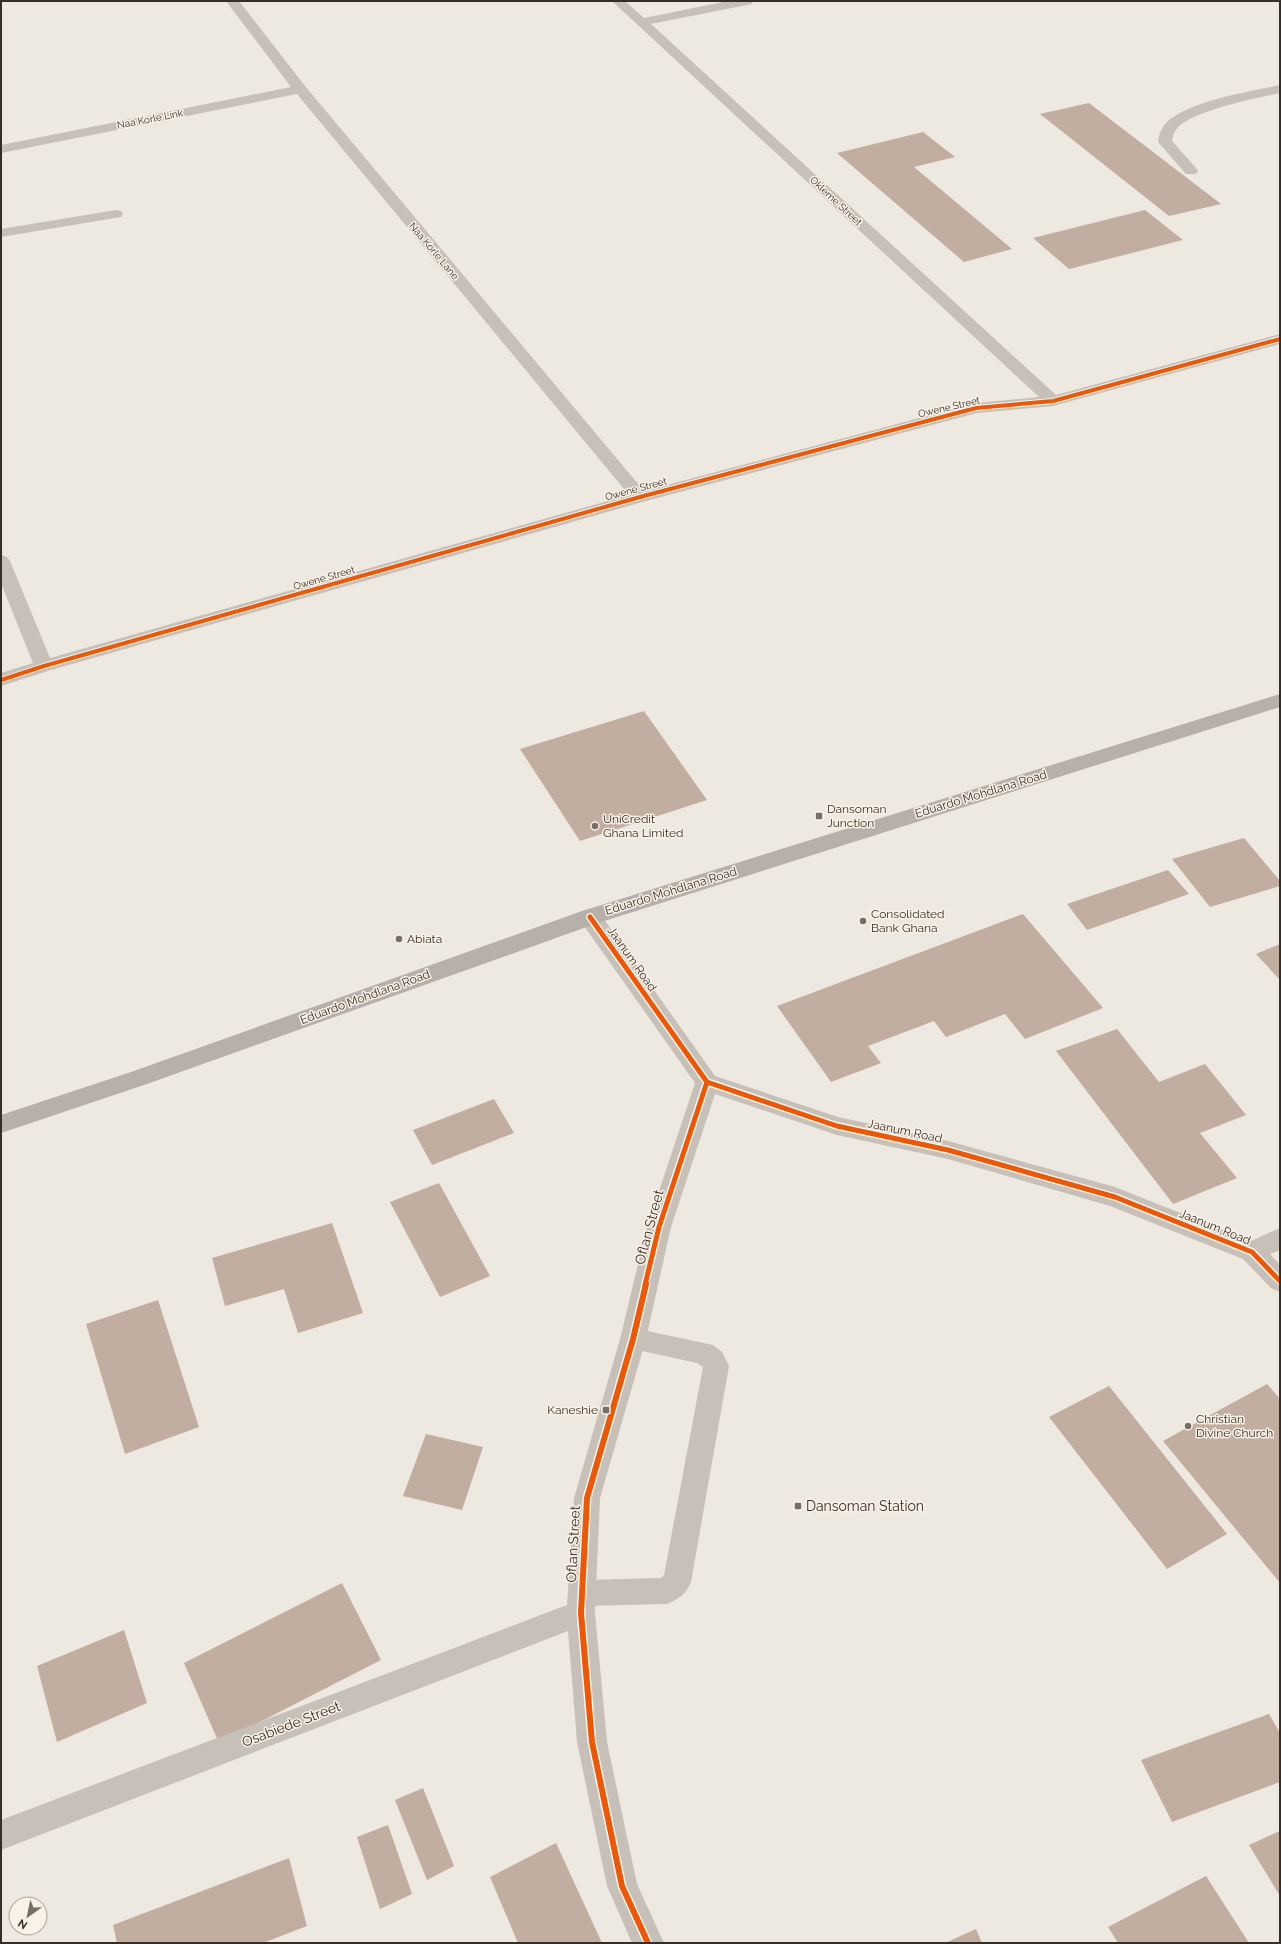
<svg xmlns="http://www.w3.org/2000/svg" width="1281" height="1944" font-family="Raleway,sans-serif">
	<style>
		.building { fill: #c2ada1 }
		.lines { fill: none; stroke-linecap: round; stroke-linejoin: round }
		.lane { fill: #c7c0b9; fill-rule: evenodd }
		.street { fill: #c7c0b9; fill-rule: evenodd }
		.secondary { fill: #b7b0aa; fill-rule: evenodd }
		.cycleway-far2-casing { stroke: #faf2e7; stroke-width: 6 }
		.cycleway-far1-casing { stroke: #faf2e7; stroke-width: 8 }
		.cycleway-casing { stroke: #faf2e7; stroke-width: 9 }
		.cycleway-far2 { stroke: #e8590c; stroke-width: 4 }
		.cycleway-far1 { stroke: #e8590c; stroke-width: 5 }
		.cycleway { stroke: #e8590c; stroke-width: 6 }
		.poi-dot { fill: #776e68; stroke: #faf2e7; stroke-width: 1.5 }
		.labels { text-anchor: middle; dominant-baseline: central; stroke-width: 3; stroke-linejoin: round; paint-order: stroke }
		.far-street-label { font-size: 10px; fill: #372d27; stroke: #faf2e7 }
		.street-label { font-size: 12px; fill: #372d27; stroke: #faf2e7 }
		.poi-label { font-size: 12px; fill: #372d27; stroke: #faf2e7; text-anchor: start }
		.near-street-label { font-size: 14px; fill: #372d27; stroke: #faf2e7 }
		.near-poi-label { font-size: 14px; fill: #372d27; stroke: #faf2e7; text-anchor: start }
	</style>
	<rect width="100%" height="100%" fill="#ede8e0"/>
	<path class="building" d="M1089,103L1221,204L1169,216L1040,114Z
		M923,132L955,157L914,167L1012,249L964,262L837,153Z
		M1145,210L1183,240L1069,269L1033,238Z
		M644,711L707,800L580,841L520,749Z
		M1244,838L1280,881V886L1210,907L1172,859Z
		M1168,870L1189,894L1087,930L1067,904Z
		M1023,914L1103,1008L1025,1039L1005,1014L946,1037L934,1021L868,1046L881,1063L831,1082L777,1006Z
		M1280,944V980L1256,954Z
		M1117,1029L1159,1082L1205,1064L1246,1115L1200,1133L1237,1178L1173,1204L1056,1051Z
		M494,1099L514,1133L432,1165L413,1130Z
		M439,1183L490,1276L440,1297L390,1202Z
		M332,1223L363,1313L298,1333L284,1289L225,1306L212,1258Z
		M158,1300L199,1427L125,1454L86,1324Z
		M1267,1384L1280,1399V1583L1163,1441Z
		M1109,1386L1227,1534L1167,1569L1049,1417Z
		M426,1434L483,1447L462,1510L403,1496Z
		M342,1583L381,1660L219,1743L184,1663Z
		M124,1630L147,1703L57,1742L37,1666Z
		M1269,1714L1280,1733V1782L1172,1822L1141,1760Z
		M423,1788L454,1866L427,1880L395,1800Z
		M388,1825L412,1894L380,1909L357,1837Z
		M1280,1831V1896L1249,1845Z
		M556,1843L602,1943H518L490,1877Z
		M289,1858L307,1926L263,1943H117L113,1925Z
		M1206,1876L1249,1943H1118L1108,1927Z
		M976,1929L982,1943H945Z"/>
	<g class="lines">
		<path class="lane" d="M1280,85V93C1258,98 1188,111 1176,130C1173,133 1173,137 1172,141L1196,168L1198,171L1196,174H1186L1158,142C1159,134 1162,126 1169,120C1194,100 1248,92 1280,85Z
			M116,210L121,211L123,214L121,217L1,237V229Z
			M633,1328L713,1345L722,1352L729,1366L691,1582C686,1594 679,1599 667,1604L583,1606L573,1602L569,1593L573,1584L583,1580L661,1578L664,1575L703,1367L697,1363L624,1347L620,1339L624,1331Z"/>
		<path class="street" d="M226,1H239L305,86L644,491L976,403L1039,397L612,1H625L644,18L728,1H753L752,4L747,5L651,24L1056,395L1280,334V344L1053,406L977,413L646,501L51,670L1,686V673L33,663L1,583V555L7,557L10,561L50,658L629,495L297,94L1,153V145L291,87Z
			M590,909L598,911L715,1076L838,1117L948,1141L1115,1187L1251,1241L1280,1228V1250L1270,1254L1280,1265V1292L1271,1288L1243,1259L1110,1206L948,1159L837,1135L715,1094L671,1227L646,1339L600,1498L595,1613L607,1742L637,1884L664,1943H632L607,1886L577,1742L568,1631L1,1850V1820L567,1605L574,1498L620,1339L647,1227L695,1083L582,923L579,917L582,911Z"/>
		<path class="secondary" d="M1280,694V707L598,923L147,1084L1,1133V1115L131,1072L582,911Z"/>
		<defs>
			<path id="cycleway-far2" d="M1,680L44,666L640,497L976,408L1053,401L1280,339"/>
			<path id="cycleway-far1" d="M590,917L707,1082L837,1126L948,1150L1115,1197L1252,1252L1280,1281
				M645,1285L659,1227L707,1082"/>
			<path id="cycleway" d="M646,1284L633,1339L587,1498L581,1613L592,1742L622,1886L648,1943"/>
		</defs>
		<use href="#cycleway-far2" class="cycleway-far2-casing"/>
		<use href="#cycleway-far1" class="cycleway-far1-casing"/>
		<use href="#cycleway" class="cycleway-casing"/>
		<use href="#cycleway-far2" class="cycleway-far2"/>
		<use href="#cycleway-far1" class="cycleway-far1"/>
		<use href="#cycleway" class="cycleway"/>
	</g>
	<g class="poi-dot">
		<rect x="815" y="812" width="8" height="8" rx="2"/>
		<circle cx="595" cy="826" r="4"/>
		<circle cx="863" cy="921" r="4"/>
		<circle cx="399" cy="939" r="4"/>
		<rect x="602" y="1406" width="8" height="8" rx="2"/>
		<circle cx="1188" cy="1426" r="4"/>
		<rect x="794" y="1502" width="8" height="8" rx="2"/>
	</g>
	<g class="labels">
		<g class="far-street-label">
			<text transform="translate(150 119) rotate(-11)">Naa Korle Link</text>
			<text transform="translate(836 201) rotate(43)">Okleme Street</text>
			<text transform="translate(434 251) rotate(50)">Naa Korle Lane</text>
			<text transform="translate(949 407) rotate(-13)">Owene Street</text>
			<text transform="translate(636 489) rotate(-15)">Owene Street</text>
			<text transform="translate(324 578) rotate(-16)">Owene Street</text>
		</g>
		<g class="street-label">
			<text transform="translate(981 794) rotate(-17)">Eduardo Mohdlana Road</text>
			<text transform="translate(671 891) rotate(-17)">Eduardo Mohdlana Road</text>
			<text transform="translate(632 959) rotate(55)">Jaanum Road</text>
			<text transform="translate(365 997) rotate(-20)">Eduardo Mohdlana Road</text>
			<text transform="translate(905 1131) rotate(12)">Jaanum Road</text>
			<text transform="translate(1215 1227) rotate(22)">Jaanum Road</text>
		</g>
		<g class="poi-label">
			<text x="827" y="809">Dansoman<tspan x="827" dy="14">Junction</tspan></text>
			<text x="603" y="819">UniCredit<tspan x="603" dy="14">Ghana Limited</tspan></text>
			<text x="871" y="914">Consolidated<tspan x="871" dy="14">Bank Ghana</tspan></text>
			<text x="407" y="939">Abiata</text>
			<text x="598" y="1410" text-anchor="end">Kaneshie</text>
			<text x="1196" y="1419">Christian<tspan x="1196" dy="14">Divine Church</tspan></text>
		</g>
		<g class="near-street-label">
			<text transform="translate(649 1227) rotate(-75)">Oflan Street</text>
			<text transform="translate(573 1544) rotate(-87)">Oflan Street</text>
			<text transform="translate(291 1724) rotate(-21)">Osabiede Street</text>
		</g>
		<g class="near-poi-label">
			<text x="806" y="1506">Dansoman Station</text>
		</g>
	</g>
	<rect width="1281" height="1944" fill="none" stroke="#372d27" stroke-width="4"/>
	<g transform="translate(28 1916) rotate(213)"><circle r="19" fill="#faf2e7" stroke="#aca39a"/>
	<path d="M0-3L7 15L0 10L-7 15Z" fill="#776e68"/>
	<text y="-6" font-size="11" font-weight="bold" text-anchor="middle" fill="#372d27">N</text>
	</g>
</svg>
